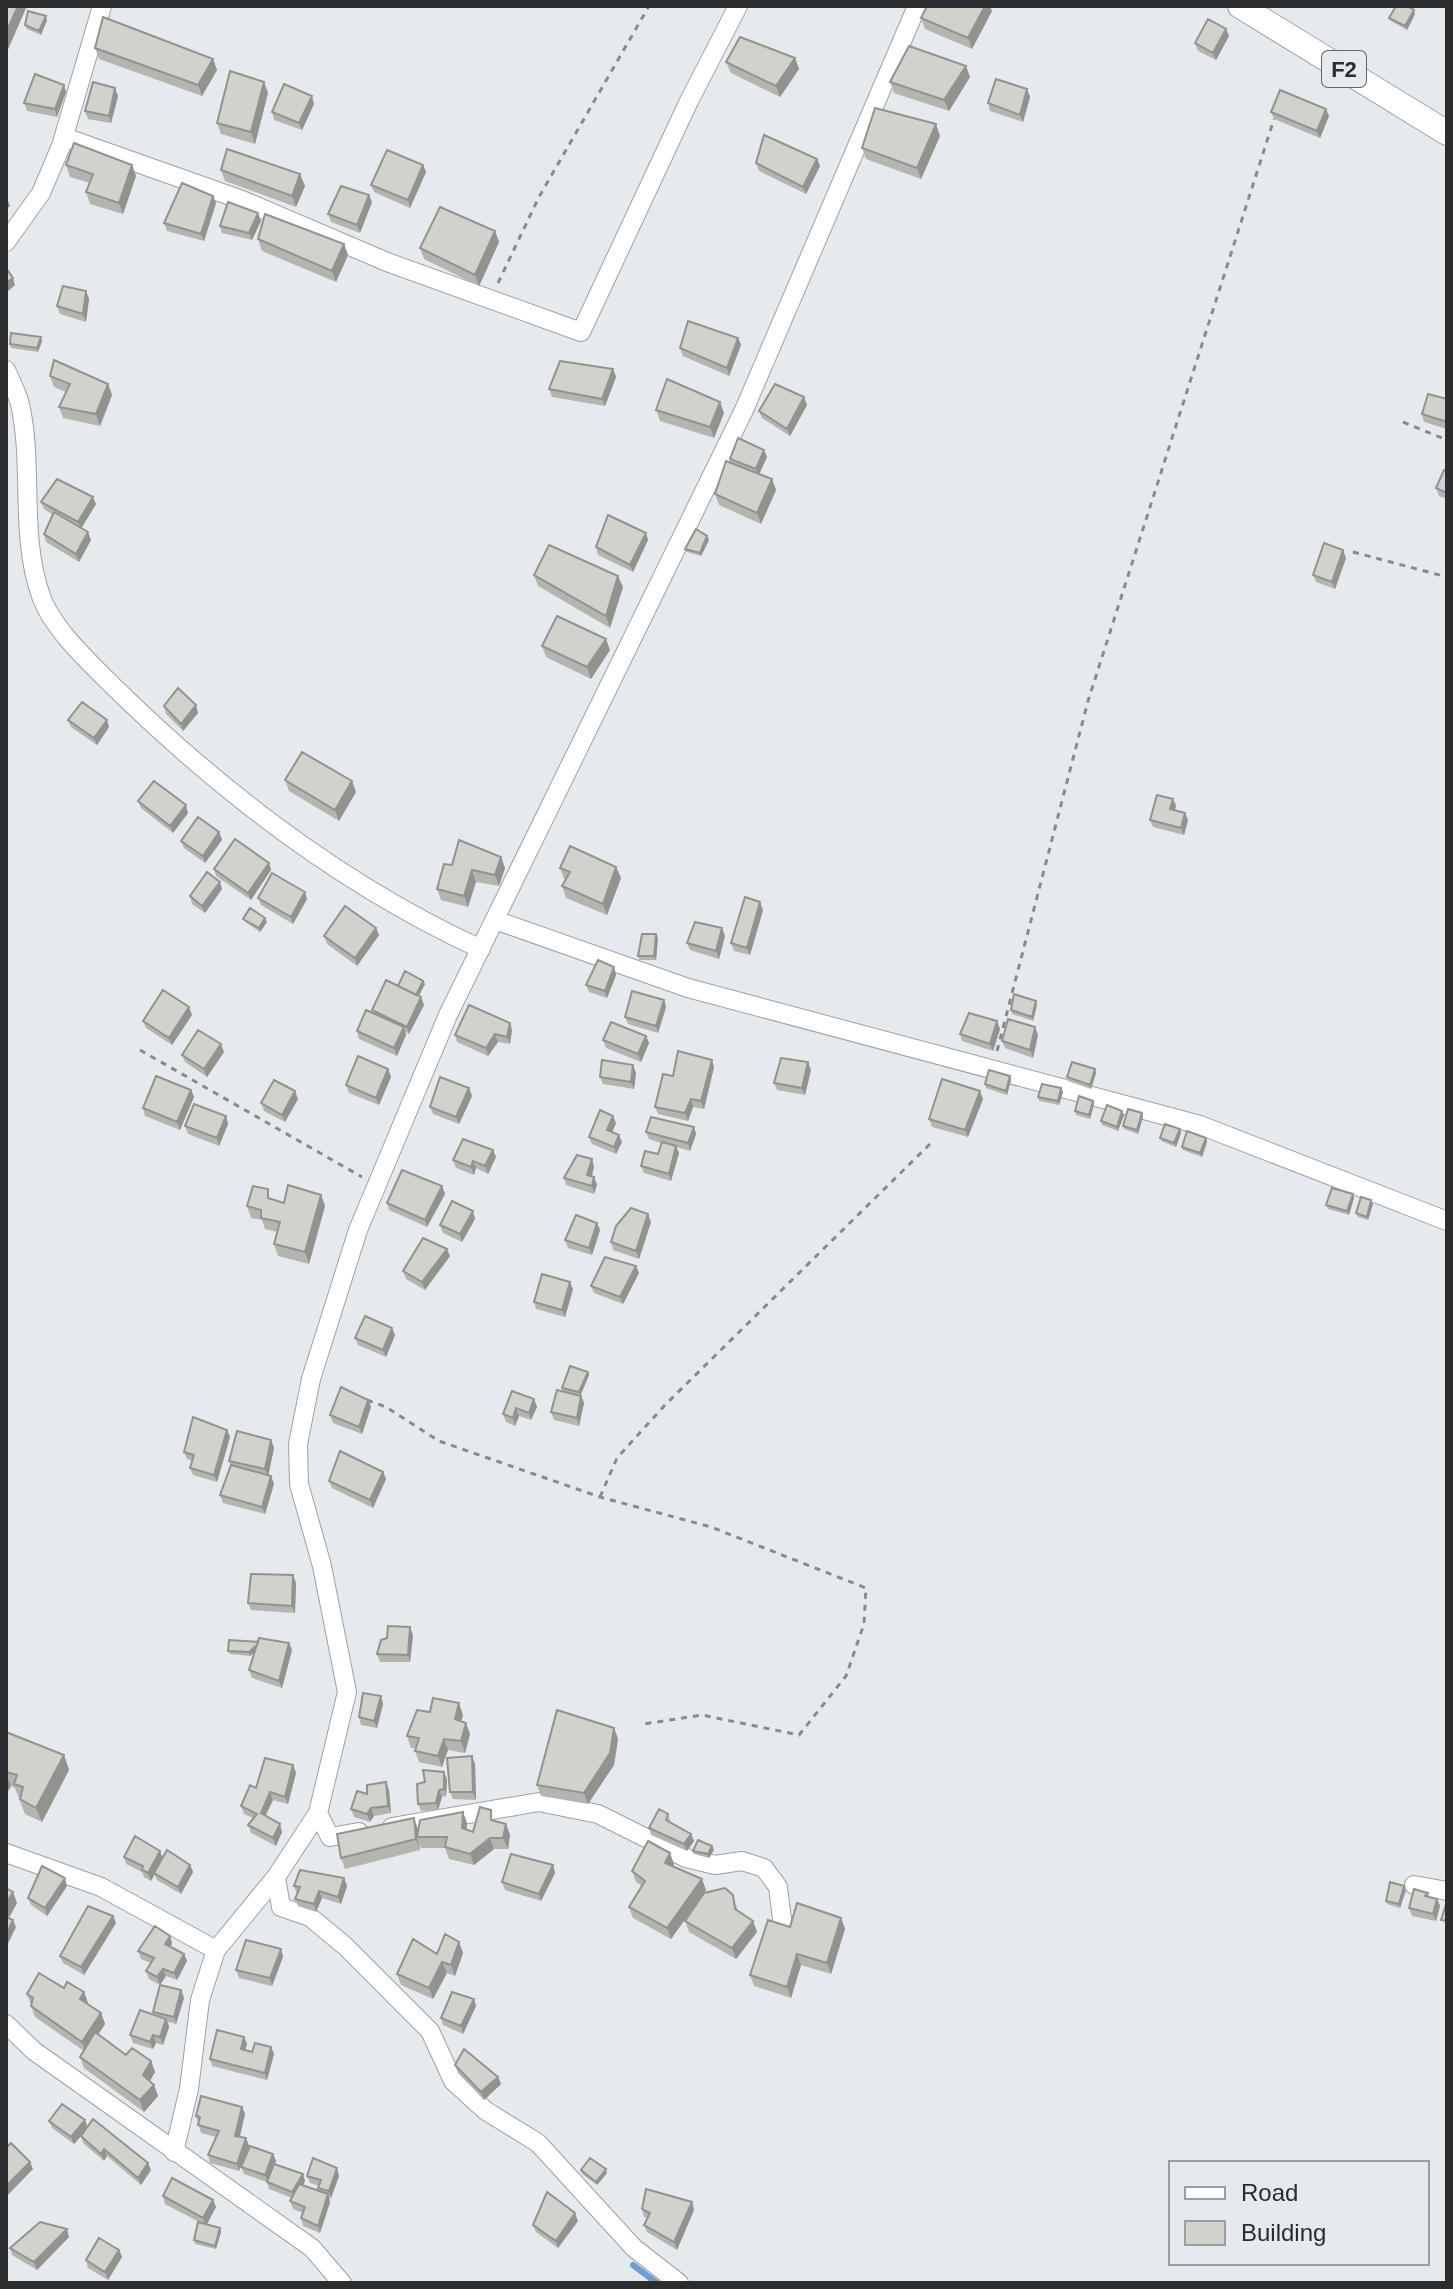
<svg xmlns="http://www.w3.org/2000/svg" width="1453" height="2289" font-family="Helvetica,sans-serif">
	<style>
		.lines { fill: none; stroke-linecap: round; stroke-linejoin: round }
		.stream { stroke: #6a9ed6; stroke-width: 6 }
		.minor-casing { stroke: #9da1a6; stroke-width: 20 }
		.major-casing { stroke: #9da1a6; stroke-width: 26 }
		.path { stroke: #888b8e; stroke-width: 3; stroke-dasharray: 6 6; stroke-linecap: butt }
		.minor { stroke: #fff; stroke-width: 18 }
		.major { stroke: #fff; stroke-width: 24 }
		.wall { fill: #b4b5af }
		.shaded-wall { fill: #92938f }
		.building { fill: #d1d2cc; stroke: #92938f; stroke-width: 2 }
		.labels { text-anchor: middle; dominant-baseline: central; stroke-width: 6; stroke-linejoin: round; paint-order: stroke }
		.shield { fill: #e5eaef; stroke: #636568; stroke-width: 2 }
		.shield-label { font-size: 22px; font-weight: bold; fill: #2b2c2e }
	</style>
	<rect width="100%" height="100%" fill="#e5eaef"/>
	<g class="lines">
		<path class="stream" d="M633,2265L657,2283"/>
		<defs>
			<path id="minor" d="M64,137L242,200L387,262L581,332L689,101L738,6
				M6,242L41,193L61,146L102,6
				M6,370C11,381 17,393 20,404C34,467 19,534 41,596C52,628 89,662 113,686C220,791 344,886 481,949
				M495,920L688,988L1200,1125L1447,1221
				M318,1813L330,1837L359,1832
				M392,1827L539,1802L598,1814L686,1858L715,1865L742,1861L764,1868L778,1887L783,1927
				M6,1853L101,1887L216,1950
				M276,1877L281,1907L310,1917L345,1946L430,2031L453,2081L486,2111L538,2143L634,2248L679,2283
				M1414,1885L1447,1891
				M6,2024L34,2051L312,2248L342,2283
				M174,2152L189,2089L200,2000L216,1950L276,1877L318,1813L347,1692L322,1566L299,1484L298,1444L311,1379L358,1230L448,1015L744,410L917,6"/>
			<path id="major" d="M1240,6L1447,133"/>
		</defs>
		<use href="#minor" class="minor-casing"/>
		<use href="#major" class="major-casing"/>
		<path class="path" d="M498,283L539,197L649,6
			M1403,422L1447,440
			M1353,552L1447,577
			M140,1050L362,1177
			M997,1051L1088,701L1274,119
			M367,1400L386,1407L439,1441L600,1497L711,1527L866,1588L864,1624L846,1676L799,1735L702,1715L644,1724
			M600,1497L617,1458L665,1405L931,1143"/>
		<use href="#minor" class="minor"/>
		<use href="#major" class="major"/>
	</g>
	<path class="wall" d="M992,11L972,49L925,29L921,18Z
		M1415,14L1407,30L1391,21L1389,18Z
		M47,20L41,35L27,29L25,25Z
		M1226,29L1229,36L1216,60L1198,51L1195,43Z
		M95,48L213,59L217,70L202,96L99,59Z
		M795,58L799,69L780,97L731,73L726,62Z
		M970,77L949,111L894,93L890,82Z
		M264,82L268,93L255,144L221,134L217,123Z
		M64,85L66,92L57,117L27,111L24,103Z
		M1027,89L1030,97L1023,122L990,111L988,103Z
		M118,96L111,123L88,119L85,111Z
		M314,104L302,130L274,120L272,112Z
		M1271,112L1329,116L1320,138L1274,119Z
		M940,136L921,179L866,159L862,148Z
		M817,159L820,166L806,194L759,171L756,163Z
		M66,165H132L136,176L123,214L90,204L86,192L90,183L70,177Z
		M423,165L426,172L410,208L374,192L371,185Z
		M221,170L305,186L296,207L225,181Z
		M213,196L216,203L204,241L167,231L164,223Z
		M372,202L360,233L331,222L328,214Z
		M261,221L252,240L222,233L220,226Z
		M495,231L499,242L479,286L424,259L420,248Z
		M258,239L344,244L348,255L336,282L262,251Z
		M86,291L89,299L86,322L60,314L57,306Z
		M41,337L42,341L38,352L11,348L10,344Z
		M738,338L741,345L729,376L683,356L680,348Z
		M613,369L616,377L605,406L552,397L549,389Z
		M50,376L108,384L112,395L100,426L63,418L59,407L66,392L54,387Z
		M1447,399V429L1424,422L1422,414Z
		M807,405L790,436L762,418L759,411Z
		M656,410L724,413L714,438L660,421Z
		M764,450L767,457L759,474L772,479L776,490L761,524L719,505L715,494L731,463L730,459Z
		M1447,471V499L1439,496L1436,488Z
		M41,502L96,504L81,528L91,540L79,562L46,542L44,534L53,515L44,509Z
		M646,533L648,540L633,572L598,555L596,547Z
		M707,536L709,540L701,556L687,552L685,549Z
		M1346,558L1335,589L1316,582L1313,575Z
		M534,575L623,587L610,628L538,586Z
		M542,646L610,650L591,679L546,657Z
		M164,706L198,713L183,731L166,714Z
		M68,720L109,727L97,745L71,727Z
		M285,780L356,792L339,821L289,791Z
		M1173,799L1176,806L1175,810L1188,820L1184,835L1153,827L1150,820Z
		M138,801L188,813L173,833L141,808Z
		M219,832L222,840L205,863L184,848L181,841Z
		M501,857L505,868L499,886L476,882L468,907L441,900L437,889L452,865Z
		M269,863L271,870L251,900L216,876L214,869Z
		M616,867L621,878L607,915L566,898L562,886L566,880L564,879L560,868Z
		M222,889L205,913L192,904L190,896Z
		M258,898L307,899L293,924L261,905Z
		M763,910L750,955L734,951L731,943Z
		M243,919L267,922L260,932L245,922Z
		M376,928L379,935L357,966L327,944L324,936Z
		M725,936L719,959L690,950L687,943Z
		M658,938L656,960H639L638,956Z
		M616,975L607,998L589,992L586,985Z
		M423,981L425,984L419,996L424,1005L409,1034L405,1032L406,1035L397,1056L359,1039L357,1031L373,1013L372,1010L398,986Z
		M664,1000L666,1007L658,1033L628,1024L625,1017Z
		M1036,1001L1037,1005L1033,1021L1012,1014L1011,1010Z
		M192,1015L172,1045L146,1028L143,1021Z
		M1000,1029L993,1051L962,1041L960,1034Z
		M512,1030L510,1044L498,1042L488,1056L457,1042L455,1035Z
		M1038,1035L1033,1058L1005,1048L1002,1041Z
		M646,1036L649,1043L641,1062L606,1048L603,1040Z
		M224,1052L207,1077L185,1062L182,1055Z
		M633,1065L636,1073L634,1089L603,1084L600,1077Z
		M714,1067L704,1109L693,1107L688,1121L658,1114L655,1107L673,1076Z
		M388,1069L391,1077L379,1105L349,1093L346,1085Z
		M811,1070L805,1095L777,1090L774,1083Z
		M1096,1073L1091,1089L1068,1081L1067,1077Z
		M1010,1076L1011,1080L1007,1095L986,1088L985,1084Z
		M469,1088L472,1096L459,1124L433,1114L430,1107Z
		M1061,1088L1063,1092L1059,1105L1039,1101L1038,1097Z
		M191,1090L194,1097L180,1130L145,1116L143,1108Z
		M298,1099L285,1122L264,1111L261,1103Z
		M983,1099L968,1137L932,1127L929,1119Z
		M1093,1101L1094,1104L1090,1119L1076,1115L1075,1111Z
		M1122,1111L1124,1115L1118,1131L1102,1125L1101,1121Z
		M1142,1113L1143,1117L1138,1134L1124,1129L1123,1126Z
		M226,1116L228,1124L219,1146L188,1134L185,1126Z
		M616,1123L612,1132L622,1142L616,1154L592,1144L589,1137Z
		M694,1127L696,1134L690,1151L676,1147L679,1153L671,1181L644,1173L641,1166L658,1154L661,1143L649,1139L646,1132Z
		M1180,1129L1181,1133L1176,1147L1161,1141L1160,1138Z
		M1206,1138L1207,1142L1202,1157L1183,1150L1182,1147Z
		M493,1150L496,1157L488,1174L476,1168L474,1175L456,1168L453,1160Z
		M592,1159L594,1167L592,1176L594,1177L597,1185L594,1194L566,1185L564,1178Z
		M442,1186L445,1194L427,1227L389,1210L387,1203Z
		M321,1195L325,1206L309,1264L278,1256L274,1244L278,1232L265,1229L262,1220L251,1218L247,1206L272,1199L284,1203Z
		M1354,1198L1349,1215L1328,1209L1326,1205Z
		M1371,1200L1373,1204L1368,1220L1358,1217L1356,1213Z
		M473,1211L475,1219L462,1242L443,1233L440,1225Z
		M651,1222L639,1259L613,1250L611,1242Z
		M597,1223L600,1230L592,1255L568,1248L565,1240Z
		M450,1256L425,1290L406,1279L403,1271Z
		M639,1273L623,1304L594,1293L591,1286Z
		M573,1289L565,1317L536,1309L534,1302Z
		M392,1328L395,1335L386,1357L358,1345L355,1338Z
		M588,1372L589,1375L581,1395L584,1403L579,1426L554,1420L551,1412L563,1392L562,1388Z
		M534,1399L537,1407L531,1420L519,1416L515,1426L506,1422L503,1414Z
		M368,1400L371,1407L362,1434L333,1423L330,1415Z
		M227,1430L230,1437L217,1482L193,1475L190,1468L192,1461L187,1459L184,1452Z
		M271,1440L274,1448L268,1476H271L274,1484L265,1514L223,1503L220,1495L231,1466L229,1461Z
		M383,1472L386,1479L373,1508L332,1488L329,1481Z
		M293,1575L296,1583L295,1613L251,1610L248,1603Z
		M413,1635L410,1662H380L377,1654L387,1638Z
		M258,1642L289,1643L292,1650L282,1688L252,1678L249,1670L255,1652L250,1656L230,1654L228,1651Z
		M381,1696L383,1704L377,1728L361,1725L359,1717Z
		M463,1715L461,1721L470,1734L465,1753L448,1750L442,1767L419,1762L415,1751L416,1748H411L407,1736Z
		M614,1728L618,1739L614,1765L588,1804L541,1796L537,1785Z
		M6,1732L64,1755L69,1770L42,1822L25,1814L15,1788L11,1786L6,1795Z
		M475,1764L476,1800L453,1799L450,1792Z
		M293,1765L296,1773L288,1804L273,1800L265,1816L282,1832L276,1846L251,1833L248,1825L253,1818L244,1814L241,1806L256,1788Z
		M444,1772L447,1780L446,1796L442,1797L438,1810L421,1811L418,1804L425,1782Z
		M389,1790L391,1813L374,1816L370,1822L354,1817L351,1809L367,1794Z
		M463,1812L467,1823V1830L473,1832L495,1821L506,1824L510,1835L508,1849H494L474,1865L449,1859L445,1848H421L420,1844V1850L345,1869L341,1858L418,1829V1831Z
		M668,1814L671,1823L691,1834L694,1841L687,1851L651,1835L649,1828Z
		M714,1850L709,1858L694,1854L693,1851Z
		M160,1851L162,1858L190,1865L193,1872L181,1894L157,1880L154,1874L151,1881L144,1877L142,1872L126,1864L124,1857Z
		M674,1864L673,1866L706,1890L671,1939L633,1918L629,1907L642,1886L636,1882L632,1871Z
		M553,1865L555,1873L541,1901L505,1890L502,1882Z
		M344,1878L347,1886L341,1904L322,1898L316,1912L298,1906L295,1899L297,1894L294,1886Z
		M67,1886L47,1916L31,1905L28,1898Z
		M1404,1886L1406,1890L1400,1908L1387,1904L1386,1901Z
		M1428,1893L1430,1897L1437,1899L1440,1906L1436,1921L1412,1916L1409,1908Z
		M733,1895L738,1911L753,1921L757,1932L736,1959L689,1932L685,1921Z
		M113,1916L116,1923L84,1975L63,1963L60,1956Z
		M841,1918L845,1929L831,1974L801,1965L791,1998L754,1986L750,1975L790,1927Z
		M170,1936L172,1943L171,1947L184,1954L187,1961L177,1980L166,1976L160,1985L149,1979L146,1971L151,1963L141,1959L138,1951Z
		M459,1942L463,1953L455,1976L447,1973L433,1999L401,1985L397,1974Z
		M281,1949L283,1957L272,1986L239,1978L236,1970Z
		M64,1988L84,1992L88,2004L101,2013L105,2024L98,2035L126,2055L151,2061L155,2072L150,2081L154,2085L158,2096L144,2112L84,2068L80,2057L84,2051L35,2017L27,1994Z
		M181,1990L184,1998L176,2024L168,2022L169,2027L163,2045L156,2043L153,2049L133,2043L130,2035L154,2015L153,2012Z
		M474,1999L476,2006L463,2034L443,2025L441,2018Z
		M244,2037L247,2044L245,2050L252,2052L271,2047L274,2054L267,2080L212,2066L210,2059Z
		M455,2065L498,2077L501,2084L484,2100L458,2073Z
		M242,2107L245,2114L240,2137L246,2138L249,2146L239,2171L210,2163L208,2155L216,2137L201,2133L196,2116Z
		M49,2121L87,2127L151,2170L141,2185L107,2156L104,2161L83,2143L81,2136L74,2144L52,2128Z
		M273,2154L276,2161L275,2164L305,2181L303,2186L319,2191V2186L310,2183L307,2176H339L331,2198H329L330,2202L320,2233L303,2226L301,2218L303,2213L293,2209L290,2201L292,2198L269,2189L267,2182L244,2174L241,2167Z
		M581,2170L607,2173L597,2185L582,2174Z
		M163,2196L213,2200L216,2207L206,2225L220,2228L221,2232L216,2249L195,2244L194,2240L201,2223L165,2204Z
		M692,2202L694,2210L677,2250L647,2232L644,2225L648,2218L644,2217L642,2209Z
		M578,2221L558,2248L536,2232L533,2225Z
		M69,2237L37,2270L12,2255L10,2248Z
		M119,2250L122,2257L108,2280L88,2268L86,2260Z"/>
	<path class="shaded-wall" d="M18,6H27L6,54V33Z
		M985,6H990L992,11L972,49L968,38Z
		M1414,10L1415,14L1407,30L1405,26Z
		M46,16L47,20L41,35L39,31Z
		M1226,29L1229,36L1216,60L1213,53Z
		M795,58L799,69L780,97L776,86Z
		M213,59L217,70L202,96L198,85Z
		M966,66L970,77L949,111L944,100Z
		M264,82L268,93L255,144L251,132Z
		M64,85L66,92L57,117L55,109Z
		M115,88L118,96L111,123L109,116Z
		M1027,89L1030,97L1023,122L1020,115Z
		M312,96L314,104L302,130L299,123Z
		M1326,109L1329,116L1320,138L1317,131Z
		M936,124L940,136L921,179L917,168Z
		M817,159L820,166L806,194L803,187Z
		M132,165L136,176L123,214L119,203Z
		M423,165L426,172L410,208L408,200Z
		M300,174L305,186L296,207L292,196Z
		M369,195L372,202L360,233L357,225Z
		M213,196L216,203L204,241L201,234Z
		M7,198L10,206L6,210V200Z
		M258,213L261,221L252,240L249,233Z
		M495,231L499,242L479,286L475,275Z
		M344,244L348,255L336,282L332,271Z
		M13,278L15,285L6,293V283Z
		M86,291L89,299L86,322L83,314Z
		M41,337L42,341L38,352L37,348Z
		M738,338L741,345L729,376L727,368Z
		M613,369L616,377L605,406L602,399Z
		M108,384L112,395L100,426L96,414Z
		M804,397L807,405L790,436L787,429Z
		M720,402L724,413L714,438L710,427Z
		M764,450L767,457L758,477L756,469Z
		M772,479L776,490L761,524L757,513Z
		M93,497L96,504L81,529L78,522Z
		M88,532L91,540L79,562L76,554Z
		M646,533L648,540L633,572L630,565Z
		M707,536L709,540L701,556L700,553Z
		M1343,550L1346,558L1335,589L1332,582Z
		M618,576L623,587L610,628L606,616Z
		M606,639L610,650L591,679L587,667Z
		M196,705L198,713L183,731L181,724Z
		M107,720L109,727L97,745L94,738Z
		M352,781L356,792L339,821L335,810Z
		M1173,799L1176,806L1173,816L1170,809Z
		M186,805L188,813L173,833L170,826Z
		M1185,813L1188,820L1184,835L1181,828Z
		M219,832L222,840L205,863L203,856Z
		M501,857L505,868L499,886L495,875Z
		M269,863L271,870L251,900L248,893Z
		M616,867L621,878L607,915L603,904Z
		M472,870L476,882L468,907L464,896Z
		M220,882L222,889L205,913L202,906Z
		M305,892L307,899L293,924L291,917Z
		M760,902L763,910L750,955L747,948Z
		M265,918L267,922L260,932L259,928Z
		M376,928L379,935L357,966L355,958Z
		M722,928L725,936L719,959L716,951Z
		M656,934L658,938L656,960L654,956Z
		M614,967L616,975L607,998L605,991Z
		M423,981L425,984L416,1001L415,997Z
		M421,997L424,1005L409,1034L407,1027Z
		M664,1000L666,1007L658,1033L656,1026Z
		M1036,1001L1037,1005L1033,1021L1032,1017Z
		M189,1007L192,1015L172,1045L169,1038Z
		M997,1021L1000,1029L993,1051L990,1044Z
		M510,1023L512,1030L510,1044L507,1037Z
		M404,1027L406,1035L397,1056L394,1048Z
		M1035,1027L1038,1035L1033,1058L1030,1050Z
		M495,1034L498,1042L488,1056L486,1048Z
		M646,1036L649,1043L641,1062L638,1054Z
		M221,1044L224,1052L207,1077L204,1069Z
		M712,1060L714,1067L704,1109L701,1101Z
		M808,1062L811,1070L805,1095L802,1088Z
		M633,1065L636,1073L634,1089L631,1082Z
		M388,1069L391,1077L379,1105L376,1098Z
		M1095,1069L1096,1073L1091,1089L1090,1085Z
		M1010,1076L1011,1080L1007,1095L1006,1091Z
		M469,1088L472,1096L459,1124L456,1117Z
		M1061,1088L1063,1092L1059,1105L1058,1101Z
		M191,1090L194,1097L180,1130L177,1122Z
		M295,1091L298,1099L285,1122L282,1115Z
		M980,1091L983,1099L968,1137L965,1130Z
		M691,1099L693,1107L688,1121L685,1113Z
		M1093,1101L1094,1104L1090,1119L1089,1115Z
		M1122,1111L1124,1115L1118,1131L1117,1127Z
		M1142,1113L1143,1117L1138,1134L1137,1130Z
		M226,1116L228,1124L219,1146L217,1138Z
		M613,1116L616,1123L610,1138L607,1130Z
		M694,1127L696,1134L690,1151L688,1143Z
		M1180,1129L1181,1133L1176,1147L1174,1143Z
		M619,1135L622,1142L616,1154L614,1147Z
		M1206,1138L1207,1142L1202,1157L1200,1153Z
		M676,1146L679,1153L671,1181L669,1174Z
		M493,1150L496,1157L488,1174L485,1166Z
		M592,1159L594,1167L590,1183L587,1175Z
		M473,1161L476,1168L474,1175L471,1167Z
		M594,1177L597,1185L594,1194L592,1186Z
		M442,1186L445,1194L427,1227L425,1220Z
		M1353,1194L1354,1198L1349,1215L1347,1211Z
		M321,1195L325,1206L309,1264L305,1252Z
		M1371,1200L1373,1204L1368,1220L1367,1217Z
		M473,1211L475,1219L462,1242L460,1234Z
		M648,1214L651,1222L639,1259L636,1251Z
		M597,1223L600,1230L592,1255L589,1248Z
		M447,1249L450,1256L425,1290L422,1282Z
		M636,1266L639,1273L623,1304L620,1297Z
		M570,1282L573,1289L565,1317L562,1310Z
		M392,1328L395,1335L386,1357L383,1350Z
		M588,1372L589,1375L580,1396L579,1392Z
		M581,1396L584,1403L579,1426L577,1418Z
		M534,1399L537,1407L531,1420L529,1413Z
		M368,1400L371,1407L362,1434L359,1427Z
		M516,1408L519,1416L515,1426L513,1418Z
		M227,1430L230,1437L217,1482L214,1475Z
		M271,1440L274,1448L268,1477L265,1469Z
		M383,1472L386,1479L373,1508L370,1500Z
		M271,1476L274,1484L265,1514L262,1507Z
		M293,1575L296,1583L295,1613L292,1606Z
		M410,1627L413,1635L410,1662L408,1655Z
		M261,1642L262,1646L250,1656L249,1652Z
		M289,1643L292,1650L282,1688L279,1681Z
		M381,1696L383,1704L377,1728L374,1721Z
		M459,1703L463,1715L459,1730L455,1719Z
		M466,1723L470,1734L465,1753L461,1741Z
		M614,1728L618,1739L614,1765L588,1804L584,1793Z
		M444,1739L448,1750L442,1767L438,1756Z
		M64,1755L69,1770L42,1822L36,1808Z
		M472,1756L475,1764L476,1800L473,1792Z
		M293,1765L296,1773L288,1804L285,1797Z
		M444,1772L447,1780L446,1796L444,1789Z
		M6,1774L11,1786L6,1795Z
		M386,1782L389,1790L391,1813L388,1806Z
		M439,1790L442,1797L438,1810L436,1803Z
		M270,1792L273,1800L263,1821L261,1813Z
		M371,1808L374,1816L370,1822L367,1814Z
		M463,1812L467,1823L466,1839L462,1828Z
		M414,1818L418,1829L419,1837H417L420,1850L416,1839Z
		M280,1824L282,1832L276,1846L273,1838Z
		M506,1824L510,1835L508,1849L503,1838Z
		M691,1834L694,1841L687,1851L684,1844Z
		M490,1838L494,1849L474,1865L470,1854Z
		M712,1846L714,1850L709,1858L708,1854Z
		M160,1851L163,1859L151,1881L148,1873Z
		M670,1853L674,1864L669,1874L665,1863Z
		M190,1865L193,1872L181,1894L178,1887Z
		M553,1865L555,1873L541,1901L539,1894Z
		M65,1878L67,1886L47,1916L45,1908Z
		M344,1878L347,1886L341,1904L338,1897Z
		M702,1879L706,1890L671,1939L667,1928Z
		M1404,1886L1406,1890L1400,1908L1399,1904Z
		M319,1891L322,1898L316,1912L314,1904Z
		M13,1892L17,1903L9,1918L6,1911V1904Z
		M1437,1899L1440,1906L1436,1921L1433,1914Z
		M113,1916L116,1923L84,1975L81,1967Z
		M841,1918L845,1929L831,1974L827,1963Z
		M13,1920L16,1927L6,1948V1935Z
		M753,1921L757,1932L736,1959L732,1948Z
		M170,1936L172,1943L168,1952L165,1944Z
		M459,1942L463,1953L455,1976L451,1965Z
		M281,1949L283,1957L272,1986L270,1978Z
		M184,1954L187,1961L177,1980L174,1973Z
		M797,1954L801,1965L791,1998L787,1987Z
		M442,1962L447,1973L433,1999L429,1988Z
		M163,1969L166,1976L160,1985L157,1977Z
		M181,1990L184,1998L176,2024L174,2017Z
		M84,1992L88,2003L84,2010L80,1999Z
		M474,1999L476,2006L463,2034L461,2026Z
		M101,2013L105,2024L86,2053L82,2042Z
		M166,2019L169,2027L163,2045L160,2037Z
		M153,2035L156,2043L153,2049L150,2042Z
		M244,2037L247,2044L244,2056L241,2049Z
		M271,2047L274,2054L267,2080L265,2073Z
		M151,2061L155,2072L147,2086L143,2075Z
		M498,2077L501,2084L484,2100L481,2092Z
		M154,2085L158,2096L144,2112L140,2100Z
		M242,2107L245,2114L238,2143L235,2136Z
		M85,2120L88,2128L74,2144L71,2137Z
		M246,2138L249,2146L239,2171L237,2164Z
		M104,2149L107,2156L104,2161L101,2154Z
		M273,2154L276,2161L268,2182L265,2175Z
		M30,2162L33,2169L6,2197V2186Z
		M148,2163L151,2170L141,2185L138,2178Z
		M337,2168L339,2176L331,2198L329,2191Z
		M606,2169L607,2173L597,2185L596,2182Z
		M303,2174L305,2181L295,2200L292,2192Z
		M328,2194L330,2202L320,2233L318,2226Z
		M213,2200L216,2207L206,2226L203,2218Z
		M692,2202L694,2210L677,2250L674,2242Z
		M575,2213L578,2221L558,2248L556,2241Z
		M220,2228L221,2232L216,2249L215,2246Z
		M67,2229L69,2237L37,2270L34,2262Z
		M119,2250L122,2257L108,2280L105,2272Z"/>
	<path class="building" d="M6,6H18L6,33Z
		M927,6H985L968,38L921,18Z
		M1396,6H1407L1414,10L1405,26L1389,18Z
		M28,11L46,16L39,31L25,25Z
		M103,17L213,59L198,85L95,48Z
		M1208,19L1226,29L1213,53L1195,43Z
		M740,37L795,58L776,86L726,62Z
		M909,46L966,66L944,100L890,82Z
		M230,71L264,82L251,132L217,123Z
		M35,74L64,85L55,109L24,103Z
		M996,79L1027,89L1020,115L988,103Z
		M93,82L115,88L109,116L85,111Z
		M284,84L312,96L299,123L272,112Z
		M1280,90L1326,109L1317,131L1271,112Z
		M875,108L936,124L917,168L862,148Z
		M764,135L817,159L803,187L756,163Z
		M74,143L132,165L119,203L86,192L93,174L66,165Z
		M227,149L300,174L292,196L221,170Z
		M387,150L423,165L408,200L371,185Z
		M182,183L213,196L201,234L164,223Z
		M341,186L369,195L357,225L328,214Z
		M228,202L258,213L249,233L220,226Z
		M440,207L495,231L475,275L420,248Z
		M265,214L344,244L332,271L258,239Z
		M6,268L13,278L6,283Z
		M63,286L86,291L83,314L57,306Z
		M688,321L738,338L727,368L680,348Z
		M11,333L41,337L37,348L10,344Z
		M54,360L108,384L96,414L59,407L70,384L50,376Z
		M560,361L613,369L602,399L549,389Z
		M667,379L720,402L710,427L656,410Z
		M775,384L804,397L787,429L759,411Z
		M1428,394L1447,399V422L1422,414Z
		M738,438L764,450L756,469L730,459Z
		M726,461L772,479L757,513L715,494Z
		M1444,470L1447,471V493L1436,488Z
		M57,479L93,497L78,522L41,502Z
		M54,512L88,532L76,554L44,534Z
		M608,515L646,533L630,565L596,547Z
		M696,529L707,536L700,553L685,549Z
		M1324,543L1343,550L1332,582L1313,575Z
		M549,545L618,576L606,616L534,575Z
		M557,616L606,639L587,667L542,646Z
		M178,688L196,705L181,724L164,706Z
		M82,702L107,720L94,738L68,720Z
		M302,752L352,781L335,810L285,780Z
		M154,781L186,805L170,826L138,801Z
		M1157,795L1173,799L1170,809L1185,813L1181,828L1150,820Z
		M198,817L219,832L203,856L181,841Z
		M235,839L269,863L248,893L214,869Z
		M459,840L501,857L495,875L472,870L464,896L437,889L444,864L452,865Z
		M570,846L616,867L603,904L562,886L570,872L560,868Z
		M207,872L220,882L202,906L190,896Z
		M272,873L305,892L291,917L258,898Z
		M745,897L760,902L747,948L731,943Z
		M345,906L376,928L355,958L324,936Z
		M250,908L265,918L259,928L243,919Z
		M695,922L722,928L716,951L687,943Z
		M642,934H656L654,956H638Z
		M598,960L614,967L605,991L586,985Z
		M405,971L423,981L416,995L398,986Z
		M386,980L421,997L407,1027L372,1010Z
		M163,990L189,1007L169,1038L143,1021Z
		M632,991L664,1000L656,1026L625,1017Z
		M1014,994L1036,1001L1032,1017L1011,1010Z
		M469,1005L510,1023L507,1037L495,1034L486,1048L455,1035Z
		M366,1010L404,1027L394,1048L357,1031Z
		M969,1013L997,1021L990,1044L960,1034Z
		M1008,1019L1035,1027L1030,1050L1002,1041Z
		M611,1022L646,1036L638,1054L603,1040Z
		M198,1030L221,1044L204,1069L182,1055Z
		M678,1051L712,1060L701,1101L691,1099L685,1113L655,1107L663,1074L673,1076Z
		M358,1056L388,1069L376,1098L346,1085Z
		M781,1058L808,1062L802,1088L774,1083Z
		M602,1060L633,1065L631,1082L600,1077Z
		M1072,1062L1095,1069L1090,1085L1067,1077Z
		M989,1070L1010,1076L1006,1091L985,1084Z
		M156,1076L191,1090L177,1122L143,1108Z
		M440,1077L469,1088L456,1117L430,1107Z
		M942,1079L980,1091L965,1130L929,1119Z
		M274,1080L295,1091L282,1115L261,1103Z
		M1042,1084L1061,1088L1058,1101L1038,1097Z
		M1079,1096L1093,1101L1089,1115L1075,1111Z
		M194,1104L226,1116L217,1138L185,1126Z
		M1107,1105L1122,1111L1117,1127L1101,1121Z
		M1128,1109L1142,1113L1137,1130L1123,1126Z
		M600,1110L613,1116L607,1130L619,1135L614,1147L589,1137Z
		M651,1117L694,1127L688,1143L646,1132Z
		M1165,1124L1180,1129L1174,1143L1160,1138Z
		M1187,1131L1206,1138L1200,1153L1182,1147Z
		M463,1139L493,1150L485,1166L473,1161L471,1167L453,1160Z
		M662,1142L676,1146L669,1174L641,1166L645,1151L658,1154Z
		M577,1155L592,1159L587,1175L594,1177L592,1186L564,1178Z
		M402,1170L442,1186L425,1220L387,1203Z
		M288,1185L321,1195L305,1252L274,1244L280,1222L261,1218V1210L247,1206L253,1186L268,1189V1198L284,1203Z
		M1332,1188L1353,1194L1347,1211L1326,1205Z
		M1361,1197L1371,1200L1367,1217L1356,1213Z
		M452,1201L473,1211L460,1234L440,1225Z
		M631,1208L648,1214L636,1251L611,1242L616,1226Z
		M576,1215L597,1223L589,1248L565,1240Z
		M423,1238L447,1249L422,1282L403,1271Z
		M605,1257L636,1266L620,1297L591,1286Z
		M542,1274L570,1282L562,1310L534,1302Z
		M365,1316L392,1328L383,1350L355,1338Z
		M570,1366L588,1372L579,1392L562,1388Z
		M341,1387L368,1400L359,1427L330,1415Z
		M557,1390L581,1396L577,1418L551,1412Z
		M512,1391L534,1399L529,1413L516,1408L513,1418L503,1414Z
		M193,1417L227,1430L214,1475L190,1468L194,1455L184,1452Z
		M237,1431L271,1440L265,1469L229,1461Z
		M340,1451L383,1472L370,1500L329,1481Z
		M231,1465L271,1476L262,1507L220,1495Z
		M251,1574L293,1575L292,1606L248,1603Z
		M388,1626L410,1627L408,1655L377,1654L381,1640L387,1638Z
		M259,1638L289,1643L279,1681L249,1670Z
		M229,1640L258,1642L257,1645L249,1652L228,1651Z
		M363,1693L381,1696L374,1721L359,1717Z
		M433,1698L459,1703L455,1719L466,1723L461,1741L444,1739L438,1756L415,1751L419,1738L407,1736L417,1710L430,1712Z
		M557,1710L614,1728L610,1753L584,1793L537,1785Z
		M6,1732L64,1755L36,1808L20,1799L23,1787L14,1784L17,1775L6,1772Z
		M472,1756L473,1792H450L447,1758Z
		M265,1758L293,1765L285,1797L270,1792L261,1813L280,1824L273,1838L248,1825L257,1814L241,1806L250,1785L256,1788Z
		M423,1770L444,1772V1789L439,1790L436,1803L418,1804L417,1784L425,1782Z
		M386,1782L388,1806L371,1808L367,1814L351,1809L357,1791L367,1794V1785Z
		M480,1807L491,1810V1820L506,1824L503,1838H490L470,1854L445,1847L447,1837H417L420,1820L463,1812L462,1828L473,1832Z
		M659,1809L668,1814L666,1820L691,1834L684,1844L649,1828Z
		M414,1818L416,1839L341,1858L337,1834Z
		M135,1836L160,1851L148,1873L142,1870L143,1866L124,1857Z
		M698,1840L712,1846L708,1854L693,1851Z
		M648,1841L670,1853L665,1863L702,1879L667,1928L629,1907L645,1881L632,1871Z
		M167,1850L190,1865L178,1887L154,1873Z
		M511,1854L553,1865L539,1894L502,1882Z
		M42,1866L65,1878L45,1908L28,1898Z
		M300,1870L344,1878L338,1897L319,1891L314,1904L295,1899L300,1887L294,1886Z
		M1390,1882L1404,1886L1399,1904L1386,1901Z
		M6,1888L13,1892L6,1904Z
		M725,1888L733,1895L735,1909L753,1921L732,1948L685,1921L704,1893Z
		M1414,1889L1428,1893L1425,1896L1437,1899L1433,1914L1409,1908Z
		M1447,1901V1921L1441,1920Z
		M797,1903L841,1918L827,1963L797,1954L787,1987L750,1975L768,1920L790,1927Z
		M88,1906L113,1916L81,1967L60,1956Z
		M6,1917L13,1920L6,1935Z
		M155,1926L170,1936L165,1944L184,1954L174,1973L163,1969L157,1977L146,1971L154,1958L138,1951Z
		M445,1934L459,1942L451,1965L442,1962L429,1988L397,1974L413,1939L437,1954Z
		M246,1940L281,1949L270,1978L236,1970Z
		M39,1973L64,1988L67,1982L84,1992L80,1999L101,2013L82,2042L31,2006L33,1998L27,1994Z
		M160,1985L181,1990L174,2017L153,2012Z
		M452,1992L474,1999L461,2026L441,2018Z
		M140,2010L166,2019L160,2037L153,2035L150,2042L130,2035Z
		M217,2030L244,2037L241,2049L252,2052L255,2043L271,2047L265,2073L210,2059Z
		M95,2032L126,2055L132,2048L151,2061L143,2075L154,2085L140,2100L80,2057Z
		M464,2049L498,2077L481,2092L455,2065Z
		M201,2096L242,2107L235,2136L246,2138L237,2164L208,2155L219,2131L198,2125L200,2117L196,2116Z
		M62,2104L85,2120L71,2137L49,2121Z
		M93,2119L148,2163L138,2178L104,2149L101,2154L81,2136Z
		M11,2143L30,2162L6,2186V2148Z
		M250,2146L273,2154L265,2175L241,2167Z
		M313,2158L337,2168L329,2191L318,2188L321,2180L307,2176Z
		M590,2158L606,2169L596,2182L581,2170Z
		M274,2164L303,2174L292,2192L267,2182Z
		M172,2178L213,2200L203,2218L163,2196Z
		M299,2184L328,2194L318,2226L301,2218L305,2207L290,2201Z
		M646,2189L692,2202L674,2242L644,2225L650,2213L642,2209Z
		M547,2192L575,2213L556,2241L533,2225Z
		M40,2222L67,2229L34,2262L10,2248Z
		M198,2222L220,2228L215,2246L194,2240Z
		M99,2238L119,2250L105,2272L86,2260Z"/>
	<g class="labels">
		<rect class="shield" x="1322" y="51" width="44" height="36" rx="6"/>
		<g class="shield-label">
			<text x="1344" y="69">F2</text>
		</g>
	</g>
	<rect width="1453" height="2289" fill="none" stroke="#2b2c2e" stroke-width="16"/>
	<rect x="1169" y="2161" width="260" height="104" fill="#e5eaef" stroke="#9b9ea2" stroke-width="2"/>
	<rect x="1185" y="2187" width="40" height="12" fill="#ffffff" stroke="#9b9ea2" stroke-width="2"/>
	<text x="1241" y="2201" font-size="24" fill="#2b2c2e">Road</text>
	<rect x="1185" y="2221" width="40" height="24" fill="#d1d2cc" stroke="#9b9ea2" stroke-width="2"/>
	<text x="1241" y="2241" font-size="24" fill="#2b2c2e">Building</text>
</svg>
